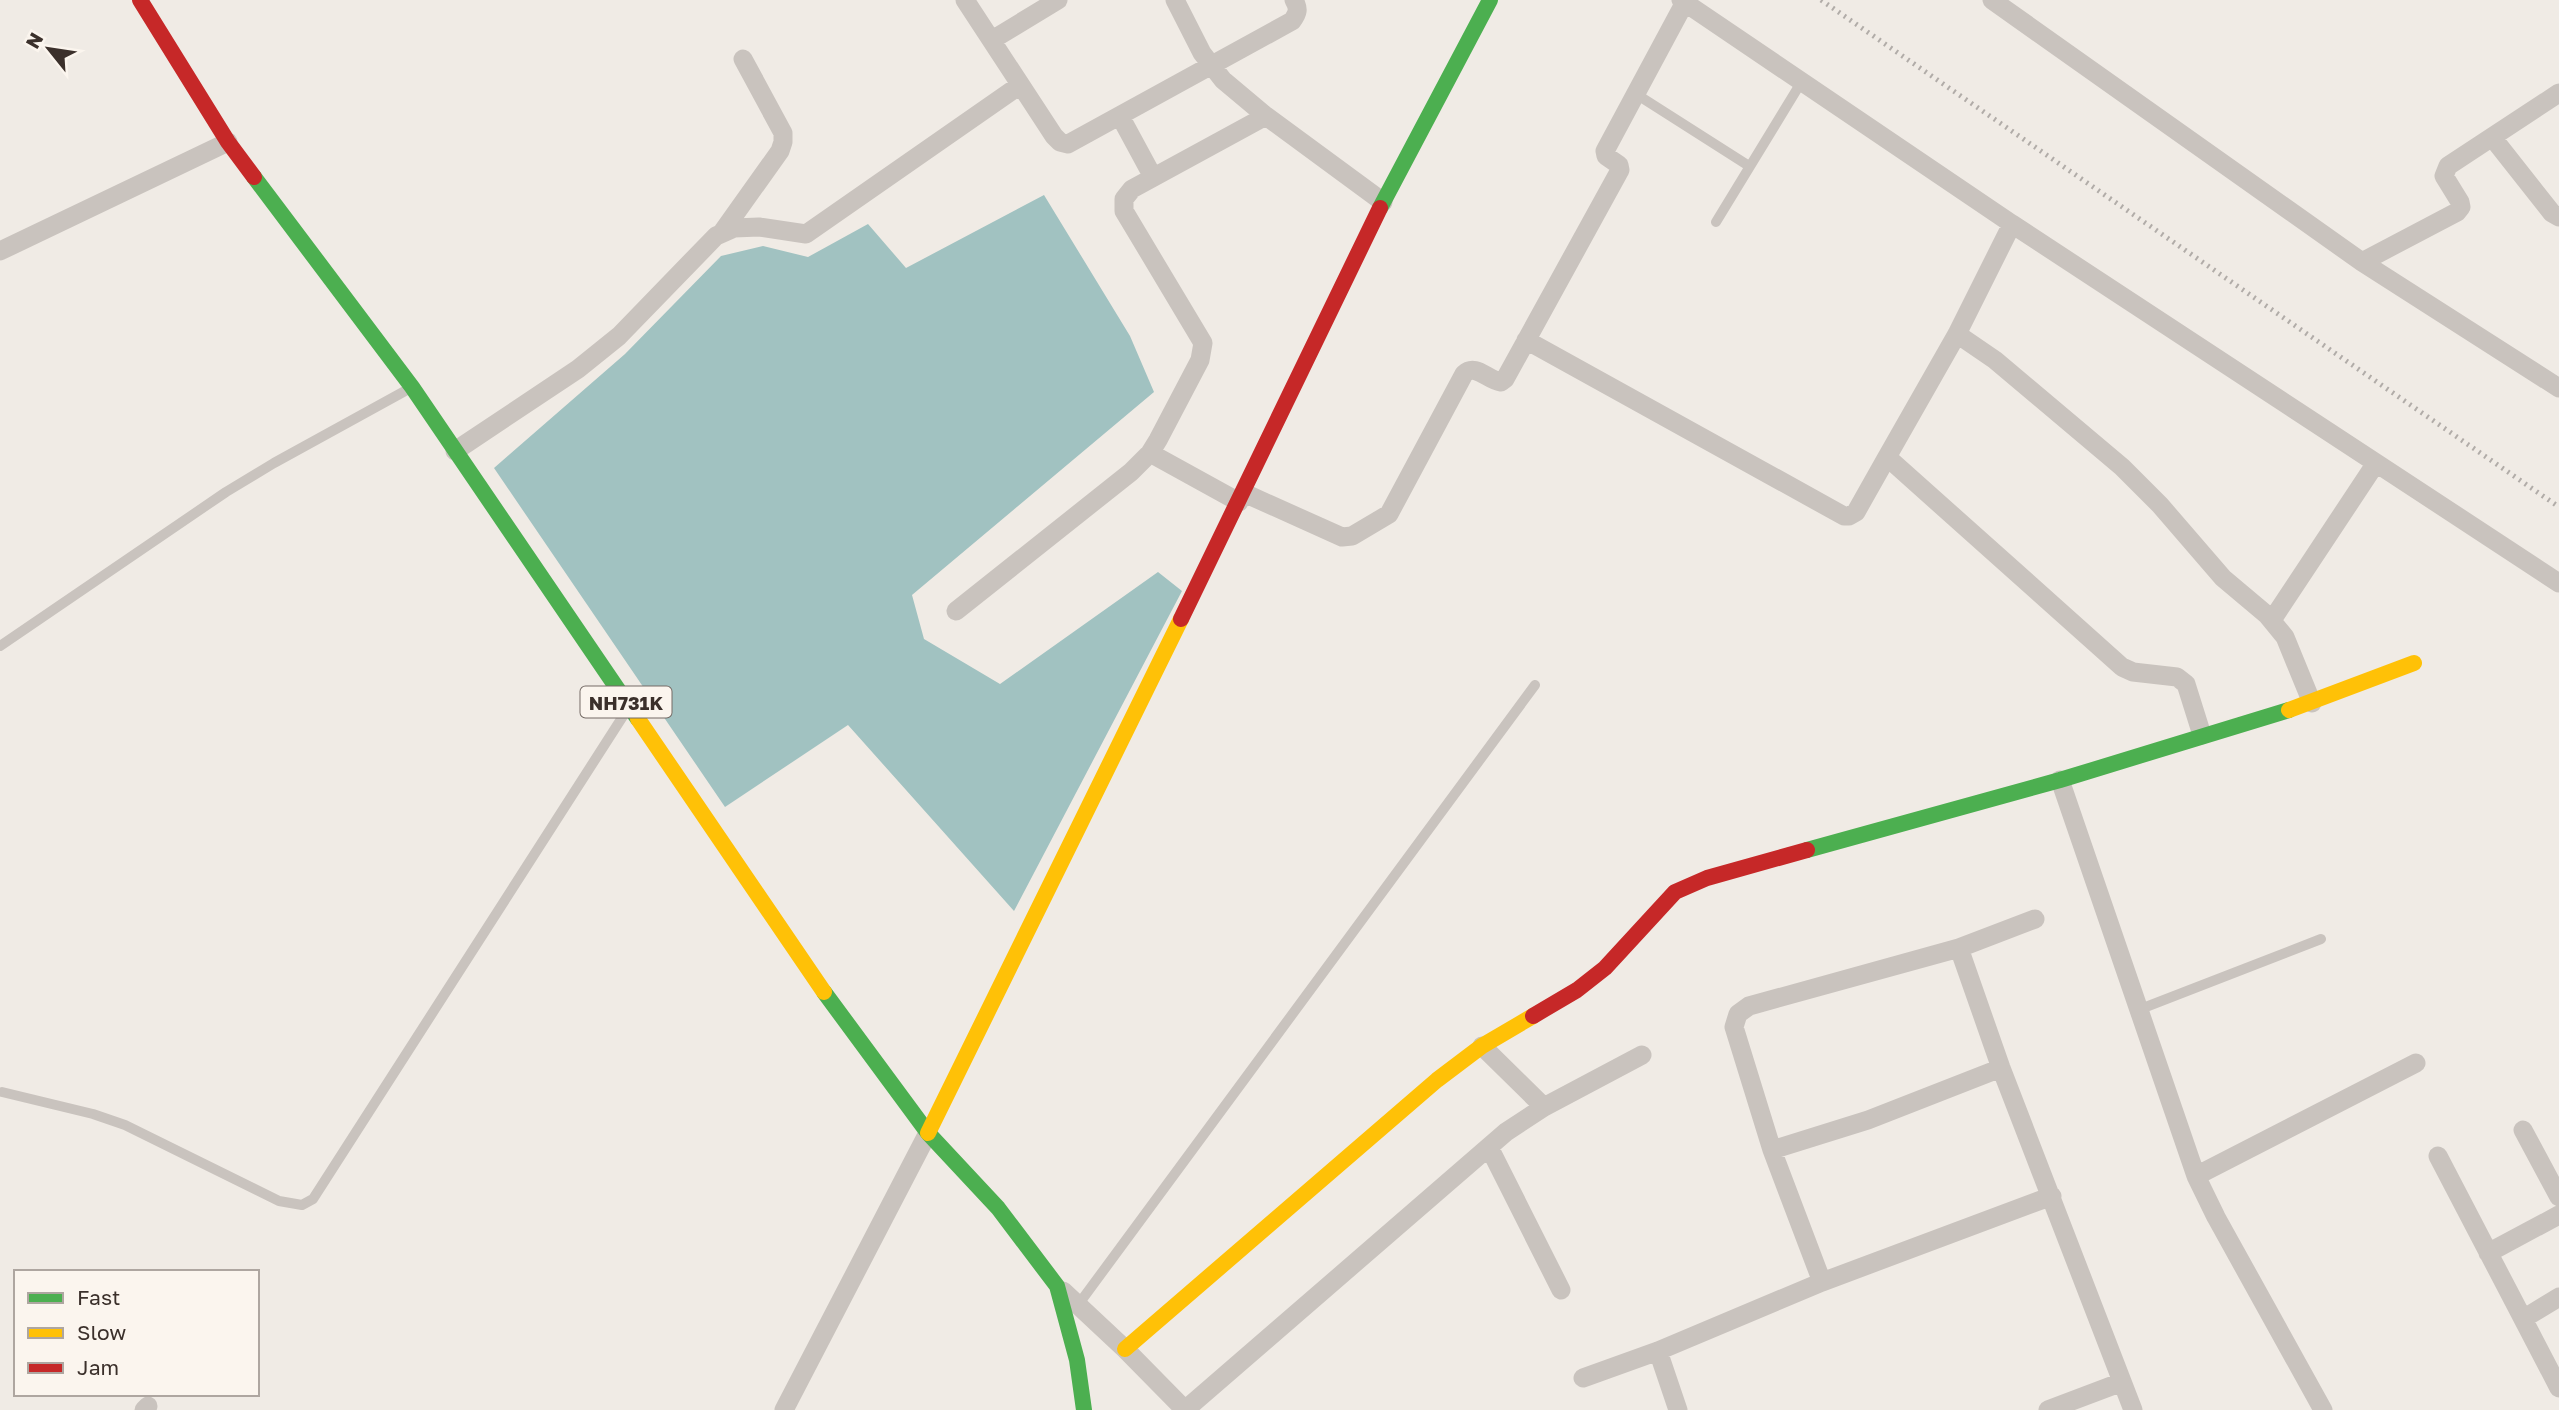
<svg xmlns="http://www.w3.org/2000/svg" width="2559" height="1410" font-family="'Golos Text',sans-serif">
	<style>
		.water { fill: #a1c2c1 }
		.lines { fill: none; stroke-linecap: round; stroke-linejoin: round }
		.lane { stroke: #c9c3be; stroke-width: 10 }
		.street { stroke: #c9c3be; stroke-width: 19 }
		.fast { stroke: #4caf50; stroke-width: 16 }
		.slow { stroke: #ffc107; stroke-width: 16 }
		.jam { stroke: #c62828; stroke-width: 16 }
		.rail { stroke: #b1aca8; stroke-width: 5; stroke-dasharray: 2 5; stroke-linecap: butt }
		.labels { text-anchor: middle; dominant-baseline: central; stroke-width: 7; stroke-linejoin: round; paint-order: stroke }
		.shield { fill: #fbf5ee; stroke: #756b66; stroke-width: 2 }
		.shield-label { font-size: 19px; font-weight: bold; fill: #3b302b }
	</style>
	<rect width="100%" height="100%" fill="#f0ebe5"/>
	<path class="water" d="M1044,195L1130,336L1154,392L912,595L924,639L1000,684L1158,572L1182,591L1014,911L848,725L725,807L494,468L625,354L721,256L763,246L808,257L868,224L906,268Z"/>
	<g class="lines">
		<path class="lane" d="M1636,94L1749,166
			M1716,222L1802,81
			M0,646L226,492L274,463L405,391
			M2138,1010L2321,939
			M2,1092L93,1114L125,1125L279,1201L302,1205L313,1199L625,713
			M1078,1305L1535,685"/>
		<path class="street" d="M965,0L1054,136L1060,142L1068,144L1292,21C1298,13 1299,9 1294,0
			M1175,0L1202,53L1223,80L1266,116L1383,202
			M1681,0L2012,224
			M1992,0L2362,262L2559,388
			M992,40L1058,0
			M1120,116L1153,177
			M2492,137L2552,213L2559,217
			M723,231L780,151L783,142V133L743,59
			M0,251L228,142
			M2362,262L2457,212L2461,207L2460,202L2444,176L2448,166L2559,93
			M1957,334L1995,360L2122,467L2160,505L2223,578L2267,615L2285,637L2312,703
			M1526,340L1844,516H1849L1856,512L1887,457
			M455,451L578,369L619,336L716,236L734,228L759,227L806,234L1020,85
			M1150,453L1239,502
			M1244,493L1342,537L1352,536L1389,514L1464,374C1476,363 1487,380 1501,382L1505,379L1620,170L1619,165L1606,156L1605,151L1685,2
			M956,611L1131,472L1150,453L1158,440L1200,360L1203,343L1124,211V199L1132,189L1266,116
			M2272,620L2376,463
			M2202,735L2186,684L2177,677L2133,672L2122,667L1887,457L1957,334L2012,224L2559,583
			M2060,780L2196,1176L2216,1217L2323,1410
			M1959,948L2001,1068L2133,1410
			M1482,1046L1544,1107
			M2523,1130L2559,1197
			M1489,1147L1561,1290
			M1772,1150L1868,1120L2001,1068
			M2438,1156L2559,1388
			M2196,1176L2416,1063
			M2488,1253L2559,1215
			M1822,1282L1772,1150L1734,1027L1738,1014L1749,1006L1959,948L2035,919
			M1063,1291L1125,1349L1185,1410
			M2523,1319L2559,1297
			M1658,1351L1678,1410
			M1583,1378L1658,1351L1822,1282L2052,1196
			M144,1410L148,1406
			M784,1410L928,1133
			M1185,1410L1506,1132L1544,1107L1642,1055
			M2048,1410L2122,1382"/>
		<path class="fast" d="M254,177L412,387L638,719
			M1380,208L1490,0
			M1807,850L2060,780L2289,710
			M824,992L928,1133L998,1208L1057,1286L1077,1360L1084,1410"/>
		<path class="slow" d="M2289,710L2414,663
			M638,719L824,992
			M928,1133L1181,619
			M1125,1349L1437,1080L1482,1046L1533,1016"/>
		<path class="jam" d="M140,0L228,142L254,177
			M1181,619L1380,208
			M1533,1016L1577,990L1605,968L1675,892L1707,878L1807,850"/>
		<path class="rail" d="M1821,0L2559,507"/>
	</g>
	<g class="labels">
		<rect class="shield" x="580.5" y="686.5" width="91" height="31" rx="5"/>
		<g class="shield-label">
			<text x="626" y="702">NH731K</text>
		</g>
	</g>
	<rect x="14" y="1270" width="245" height="126" fill="#fbf5ee" stroke="#aea6a0" stroke-width="2"/>
	<rect x="28" y="1293" width="35" height="10" fill="#4caf50" stroke="#aea6a0" stroke-width="2"/>
	<text x="77" y="1305" font-size="21" fill="#3b302b">Fast</text>
	<rect x="28" y="1328" width="35" height="10" fill="#ffc107" stroke="#aea6a0" stroke-width="2"/>
	<text x="77" y="1340" font-size="21" fill="#3b302b">Slow</text>
	<rect x="28" y="1363" width="35" height="10" fill="#c62828" stroke="#aea6a0" stroke-width="2"/>
	<text x="77" y="1375" font-size="21" fill="#3b302b">Jam</text>
	<g transform="translate(49 49) rotate(300)" stroke="#fbf5ee" stroke-width="5" paint-order="stroke">
	<path d="M0-5L12 26L0 18L-12 26Z" fill="#3b302b"/>
	<text y="-10" font-size="19" font-weight="bold" text-anchor="middle" fill="#3b302b">N</text>
	</g>
</svg>
